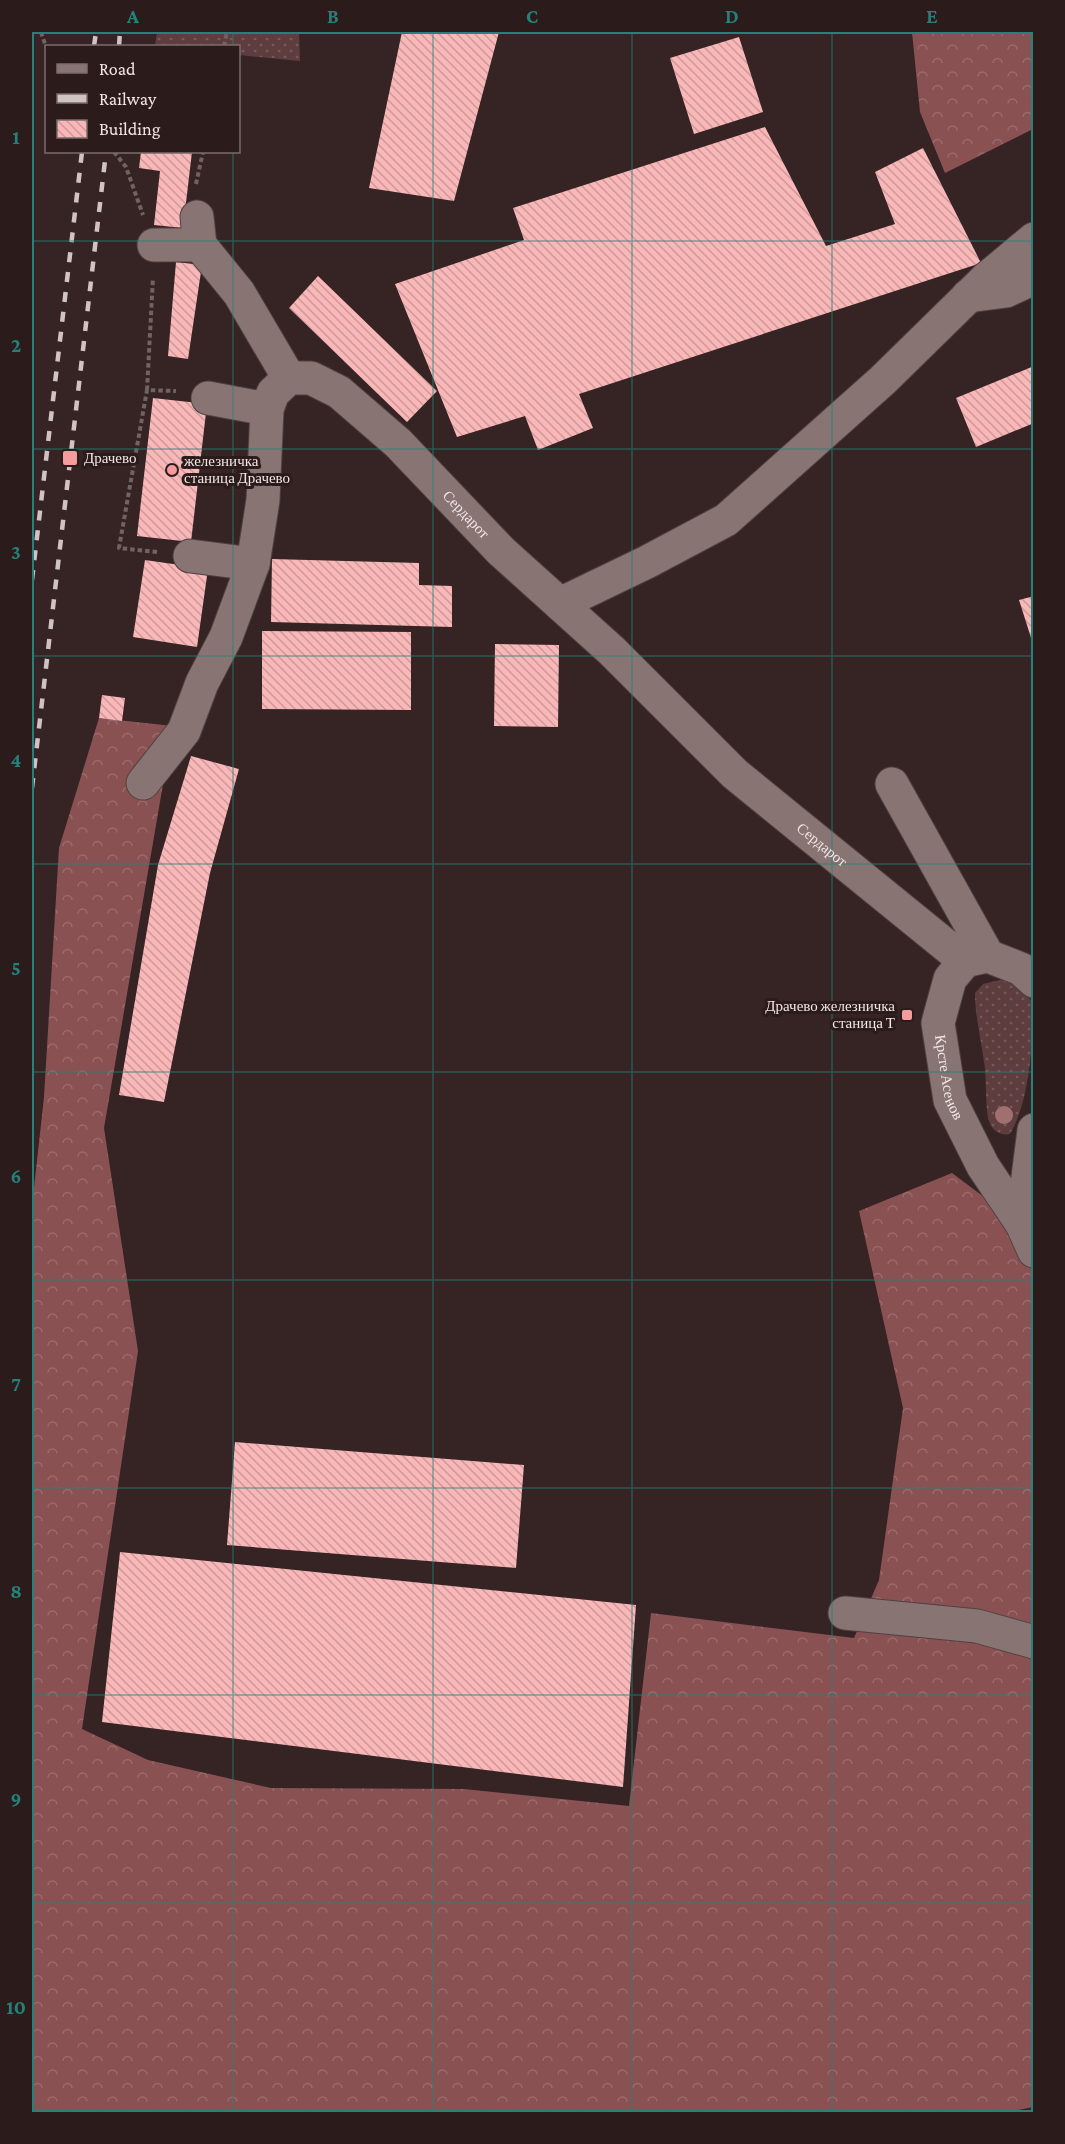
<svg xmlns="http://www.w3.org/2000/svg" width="1065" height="2144" font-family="'Crimson Pro',serif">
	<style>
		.grass { fill: url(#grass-dots) }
		.forest { fill: url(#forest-crowns) }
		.building { fill: url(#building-back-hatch) }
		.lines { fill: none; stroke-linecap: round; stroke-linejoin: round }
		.minor-casing { stroke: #504142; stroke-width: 35 }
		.path { stroke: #726262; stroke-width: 4; stroke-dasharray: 4.5 3; stroke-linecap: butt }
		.minor { stroke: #897474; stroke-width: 33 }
		.rail { stroke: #d0c3c3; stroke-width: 4.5; stroke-dasharray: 10 10; stroke-linecap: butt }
		.tree { fill: #a07071 }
		.grid { fill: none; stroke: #26817a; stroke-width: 1.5; stroke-opacity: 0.55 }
		.poi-dot { fill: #f59b9d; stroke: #2c1b1b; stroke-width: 2 }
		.labels { text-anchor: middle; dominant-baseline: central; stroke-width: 6; stroke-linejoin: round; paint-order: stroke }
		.poi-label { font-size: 15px; fill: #f1e5e5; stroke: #2c1b1b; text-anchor: start }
		.street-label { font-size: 15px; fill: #f1e5e5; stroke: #2c1b1b }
		.neatline { fill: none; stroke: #26817a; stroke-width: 2 }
		.grid-label { font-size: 20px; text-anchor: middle; font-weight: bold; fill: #26817a }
	</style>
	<defs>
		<pattern id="grass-dots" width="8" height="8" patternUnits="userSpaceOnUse" patternTransform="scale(1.5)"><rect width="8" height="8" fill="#5e3d3e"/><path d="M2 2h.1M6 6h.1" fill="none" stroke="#76595a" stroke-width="1.8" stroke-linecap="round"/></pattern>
		<pattern id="forest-crowns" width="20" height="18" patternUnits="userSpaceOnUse" patternTransform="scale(1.5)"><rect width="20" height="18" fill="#8a5153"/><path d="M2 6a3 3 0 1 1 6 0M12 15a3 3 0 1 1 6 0" fill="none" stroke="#9b6a6c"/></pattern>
		<pattern id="building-back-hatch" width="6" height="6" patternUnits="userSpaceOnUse" patternTransform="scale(1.5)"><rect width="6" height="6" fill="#f9b7b8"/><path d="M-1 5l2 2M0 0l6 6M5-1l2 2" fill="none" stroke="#cd9a9b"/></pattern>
	</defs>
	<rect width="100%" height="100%" fill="#362425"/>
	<path class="grass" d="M157,32H299L300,61L239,55L238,46H155Z
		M1004,979C1017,982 1026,992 1033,1003C1033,1042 1030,1100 1010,1134C1001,1136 992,1131 989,1121C985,1109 987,1077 984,1062C981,1038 975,1017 975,993L983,984Z"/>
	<path class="forest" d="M912,32H1033V129L945,173L920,112Z
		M99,718L173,726L104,1128L138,1351L82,1729L148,1760L271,1788L464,1789L629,1806L651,1613L854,1638L879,1580L903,1408L859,1211L952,1173L1004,1212L1033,1267V2107L1008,2112H32V1206L44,1097L59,848Z"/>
	<path class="building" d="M402,32H499L454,201L369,188Z
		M739,37L763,112L694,134L670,58Z
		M765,127L826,246L895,224L875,172L923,148L981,263L579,394L593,428L538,450L525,416L457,437L395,284L524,240L513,208Z
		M141,152H192L183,228L154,225L160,171L139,168Z
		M176,262L202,265L188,359L168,356Z
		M318,276L437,391L407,422L289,308Z
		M1034,366V423L976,447L956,398Z
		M153,398L207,404L191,542L137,536Z
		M272,559L419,563V585L452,586V627L271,622Z
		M145,560L208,569L197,647L133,637Z
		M1034,596V644H1033L1019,600Z
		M262,631L411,632V710L262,709Z
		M495,644L559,645L558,727L494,726Z
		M102,695L125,698L122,721L99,718Z
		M191,756L239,769L210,873L164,1102L119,1095L158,865Z
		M235,1442L524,1465L516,1568L227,1545Z
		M120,1552L636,1605L623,1787L102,1722Z"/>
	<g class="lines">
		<defs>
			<g id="minor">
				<path d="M197,217L200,245L239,293L289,378"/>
				<path d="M154,245H200"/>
				<path d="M968,296L1006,291L1034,278"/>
				<path d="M208,398L267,409"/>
				<path d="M190,556L253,564"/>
				<path d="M560,604L647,562L726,520L883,380L986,279L1034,239"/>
				<path id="s1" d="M143,783L184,731L202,683L226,637L253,564L263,500L267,409L273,393L289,378H311L339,392L398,443L501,551L612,651L735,774L965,961"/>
				<path d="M892,784L988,956"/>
				<path id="s2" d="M1034,981L1021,969L988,956L965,961L950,979L938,1023L950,1100L983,1166L1022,1224L1034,1130"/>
				<path d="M1022,1224L1034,1251"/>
				<path d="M845,1613L977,1626L1034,1642"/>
			</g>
		</defs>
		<use href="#minor" class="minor-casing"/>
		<path class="path" d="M41,32L46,47
			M224,46L227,32
			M114,152L126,167L143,215
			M196,184L203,152
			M147,390L153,278
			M157,552L119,548L147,390L176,391"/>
		<use href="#minor" class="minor"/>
		<path class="rail" d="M94,46L96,32
			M119,46L120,32
			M32,580L82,152
			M32,788L106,152"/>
	</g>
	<circle class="tree" cx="1004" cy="1115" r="9"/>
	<path class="grid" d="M233,32V46M433,32V2112M632,32V2112M832,32V2112M233,152V2112M32,241H1034M32,449H1034M32,656H1034M32,864H1034M32,1072H1034M32,1280H1034M32,1488H1034M32,1695H1034M32,1903H1034"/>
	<g class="poi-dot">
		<rect x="62" y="450" width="16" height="16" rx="3"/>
		<circle cx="172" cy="470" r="6"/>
		<rect x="901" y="1009" width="12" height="12" rx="3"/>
	</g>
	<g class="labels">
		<g class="poi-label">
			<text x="84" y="458">Драчево</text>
			<text x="184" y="461">железничка<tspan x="184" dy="17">станица Драчево</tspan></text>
			<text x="895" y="1006" text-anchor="end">Драчево железничка<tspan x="895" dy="17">станица Т</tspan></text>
		</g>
		<g class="street-label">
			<text stroke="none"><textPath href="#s1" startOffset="672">Сердарот</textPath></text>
			<text stroke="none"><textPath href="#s1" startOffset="1158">Сердарот</textPath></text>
			<text stroke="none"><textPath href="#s2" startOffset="201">Крсте Асенов</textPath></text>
		</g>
	</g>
	<rect width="1065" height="2144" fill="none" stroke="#2c1b1b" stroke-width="66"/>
	<rect x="45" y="45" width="195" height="108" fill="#2c1b1b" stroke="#7b6c6c" stroke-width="1.5"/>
	<rect x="57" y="64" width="30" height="9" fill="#897474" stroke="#7b6c6c" stroke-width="1.5"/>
	<text x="99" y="75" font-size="18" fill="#f1e5e5">Road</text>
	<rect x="57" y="94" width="30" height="9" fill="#d0c3c3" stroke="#7b6c6c" stroke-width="1.5"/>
	<text x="99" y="105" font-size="18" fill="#f1e5e5">Railway</text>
	<rect x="57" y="120" width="30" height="18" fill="url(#building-back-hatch)" stroke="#7b6c6c" stroke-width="1.5"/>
	<text x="99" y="135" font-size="18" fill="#f1e5e5">Building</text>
	<rect x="33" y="33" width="999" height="2078" class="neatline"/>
	<g class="grid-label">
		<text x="133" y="23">A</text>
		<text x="333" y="23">B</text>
		<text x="532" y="23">C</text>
		<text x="732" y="23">D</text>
		<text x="932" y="23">E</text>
		<text x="16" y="144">1</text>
		<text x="16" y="352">2</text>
		<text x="16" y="559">3</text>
		<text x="16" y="767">4</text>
		<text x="16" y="975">5</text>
		<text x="16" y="1183">6</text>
		<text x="16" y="1391">7</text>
		<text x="16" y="1598">8</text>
		<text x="16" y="1806">9</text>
		<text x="16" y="2014">10</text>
	</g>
</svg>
